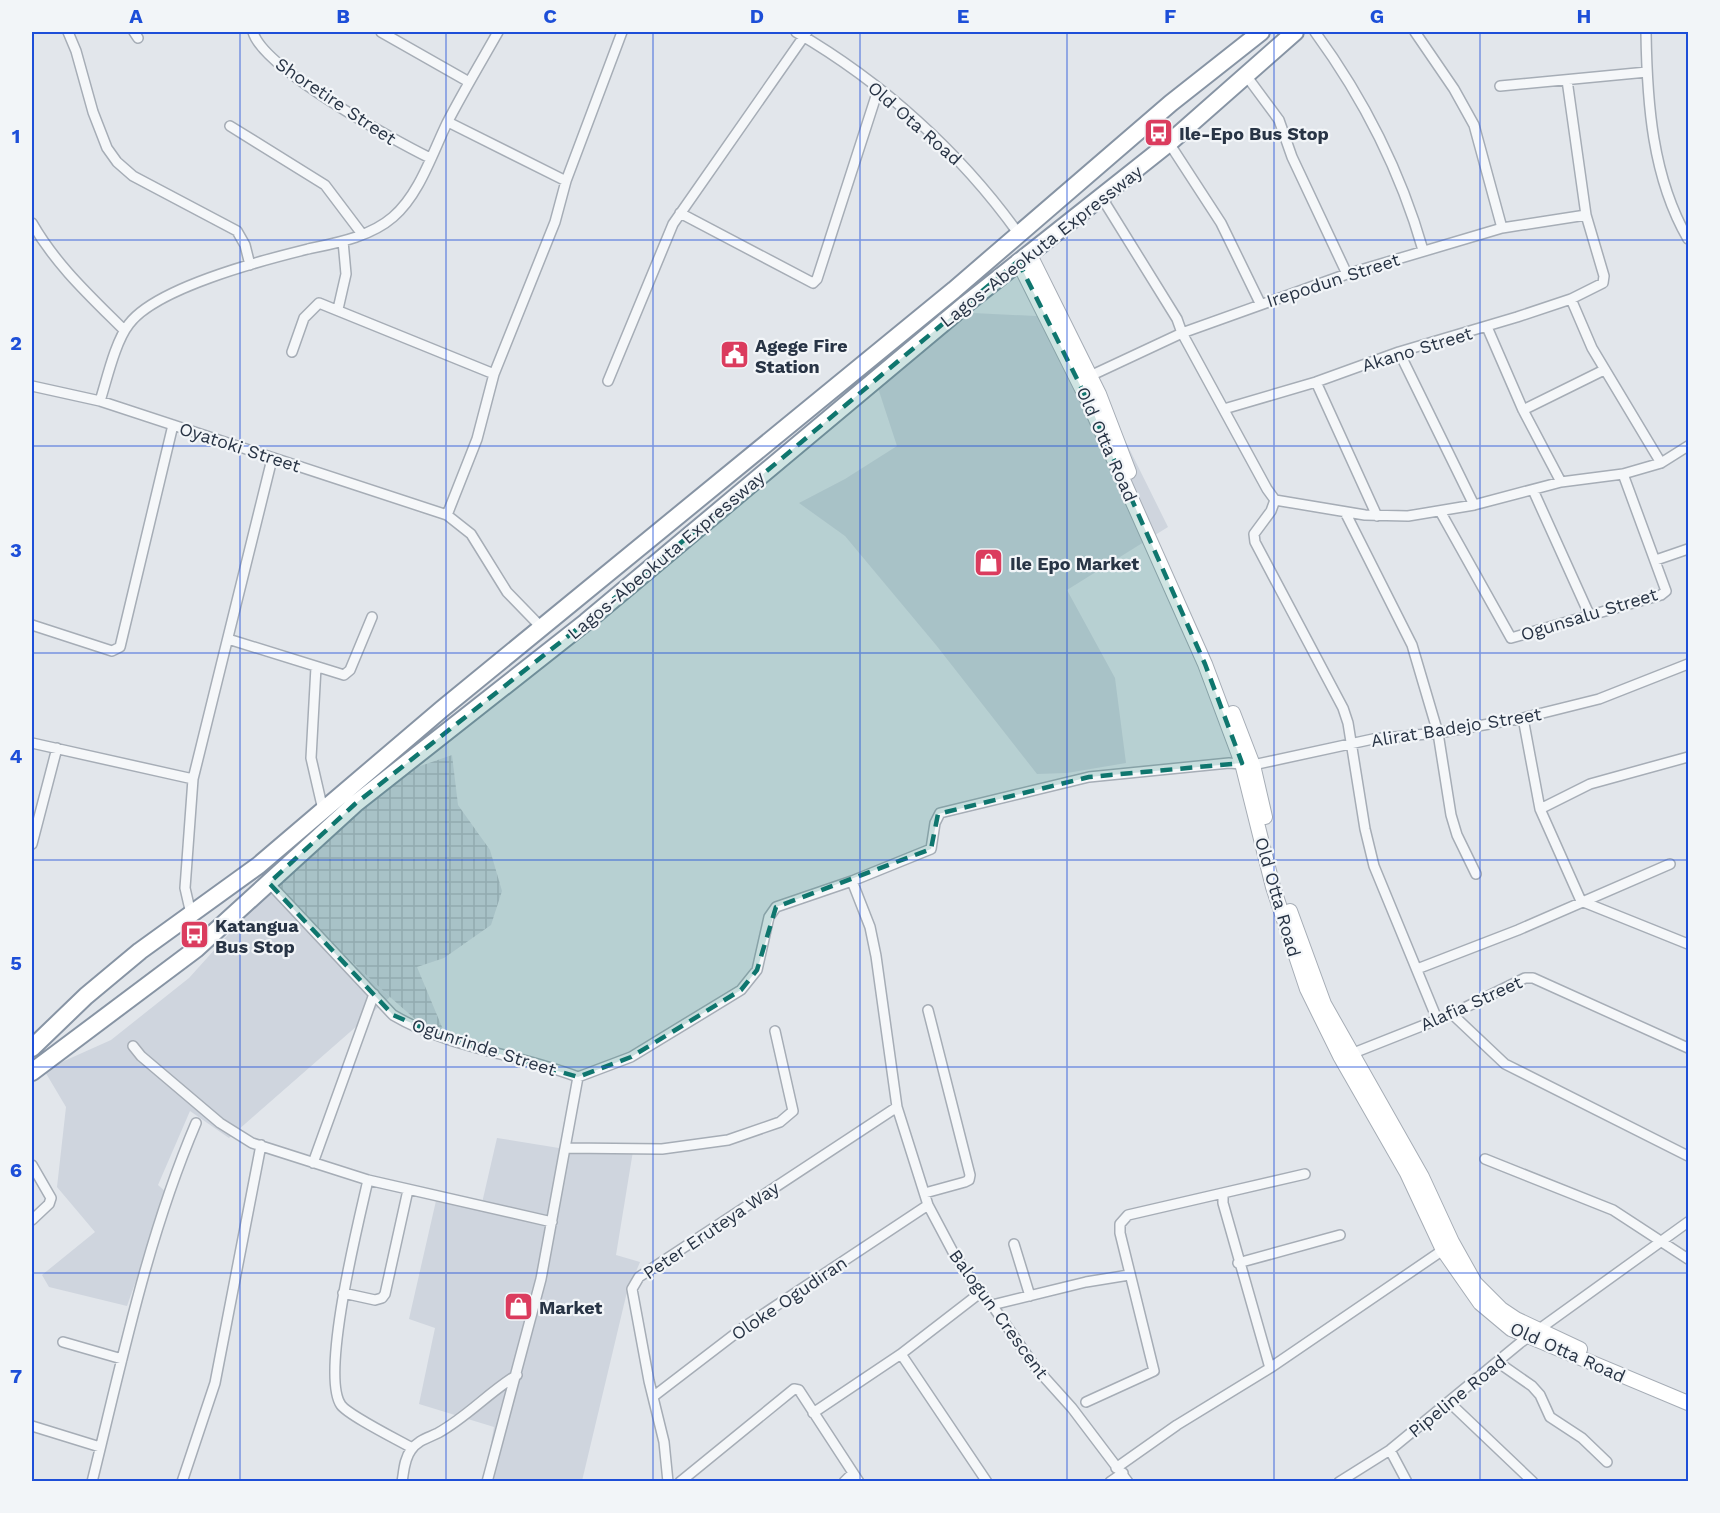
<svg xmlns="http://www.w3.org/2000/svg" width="1720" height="1513" font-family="'Work Sans',sans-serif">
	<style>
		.built { fill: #cfd5de }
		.industrial { fill: url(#industrial-grid) }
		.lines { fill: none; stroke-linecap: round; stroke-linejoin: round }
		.street-casing { stroke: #a6adb6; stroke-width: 12 }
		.secondary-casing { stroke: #a6adb6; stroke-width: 16 }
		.highway-casing { stroke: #8794a4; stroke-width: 20 }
		.street { stroke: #f5f7f9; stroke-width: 9 }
		.secondary { stroke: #fff; stroke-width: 14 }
		.highway { stroke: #fff; stroke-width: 16 }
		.marked { fill: #0f766e; fill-opacity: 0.2; stroke: #0f766e; stroke-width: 4.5; stroke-dasharray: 12 8; stroke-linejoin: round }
		.grid { fill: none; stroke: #1d4ed8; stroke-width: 1.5; stroke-opacity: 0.55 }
		.labels { text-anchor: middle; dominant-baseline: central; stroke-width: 4.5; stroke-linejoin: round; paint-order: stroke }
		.street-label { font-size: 18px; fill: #283445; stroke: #f2f5f8 }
		.poi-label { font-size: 18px; font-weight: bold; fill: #283445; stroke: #f2f5f8; text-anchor: start }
		.neatline { fill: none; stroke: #1d4ed8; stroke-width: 2 }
		.grid-label { font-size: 20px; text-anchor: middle; font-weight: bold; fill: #1d4ed8 }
	</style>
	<defs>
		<pattern id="industrial-grid" width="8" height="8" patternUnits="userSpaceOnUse" patternTransform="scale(1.5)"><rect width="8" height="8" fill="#cfd5de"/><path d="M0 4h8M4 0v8" fill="none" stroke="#b2b7c0"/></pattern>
	</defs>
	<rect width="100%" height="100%" fill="#e2e6eb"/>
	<path class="built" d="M973,313L1057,317L1067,323L1168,527L1067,590L1115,678L1126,763L1067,773L1037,774L936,645L845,536L799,503L845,479L897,446L876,382Z
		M273,889L390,997L229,1138L190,1111L158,1185L167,1193L127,1306L49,1287L42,1275L95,1232L57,1187L66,1107L44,1070L111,1040L189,978L253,907Z
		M497,1138L565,1149L633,1151L616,1255L640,1262L626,1296L582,1481H484L494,1427L419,1404L435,1328L409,1319L438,1192L482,1203Z"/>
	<path class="industrial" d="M452,755L458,805L490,850L502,891L491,925L444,958L417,967L447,1039L415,1019L390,997L273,889L409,770Z"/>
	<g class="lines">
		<defs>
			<path id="street" d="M68,32L76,51L93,112L107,148L117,162L133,176L237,231L245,245L250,265
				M134,32L138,38
				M253,32C263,68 393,140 430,158
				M381,32L469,82
				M796,32C882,82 960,152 1018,233
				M1315,32C1364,99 1400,170 1423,250
				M1415,32L1454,89L1474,125L1502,228
				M1646,32C1647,102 1652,177 1688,239
				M1245,74L1279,120L1292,157L1347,274
				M1500,86L1647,72
				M448,122L566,181
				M230,126L325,185L362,234
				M1169,143L1221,223L1260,303
				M1102,198L1177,319L1182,333L1267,489L1275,500L1365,515L1408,516L1474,505L1561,482L1623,474L1661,463L1688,446
				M680,213L813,283L817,279L878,90
				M32,223C56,265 90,296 124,330
				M1571,299L1592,348L1661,463
				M338,309L346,274L343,241
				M1487,327L1523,410L1561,482
				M292,352L304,318L319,303L494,374
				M1399,352L1474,505
				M1090,376L1182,333L1347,274L1502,228L1586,215
				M608,381L673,224L807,32
				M1316,382L1377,516
				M32,386L100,401L447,515L471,534L507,592L542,628
				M100,401C107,379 115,342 129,324C156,288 263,260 308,249C336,243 370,237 393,217C419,195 432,154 447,123C463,92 481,62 498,32
				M1224,409L1316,382L1399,352L1517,317L1571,299L1603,283L1604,276L1586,215L1567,80
				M1523,410L1604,370
				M1533,490L1589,614
				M1275,500L1271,511L1254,534L1255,542L1343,708L1348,723L1365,829L1374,866L1437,1019
				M1440,511L1511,638L1661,595L1666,591L1623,474
				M1345,512L1412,645L1438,733L1451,815L1457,835L1476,874
				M447,515L477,439L494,374L555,222L566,181L622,32
				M1656,560L1688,549
				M32,625L112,651L120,647L173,425
				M228,639L344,675L350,670L372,617
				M316,667L311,758L323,810
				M1523,718L1540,809L1581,901L1688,944
				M32,743L193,779
				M1540,809L1590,784L1688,757
				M32,844L57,748
				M852,881L870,927L876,956L897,1107L928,1205L954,1254L980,1293L992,1305L1036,1368L1072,1408L1128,1482
				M269,883L393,1015C449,1048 518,1054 578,1077
				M191,914L185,888L193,779L272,459
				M1417,969L1518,930L1670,864
				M1452,1014L1505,1064L1688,1156
				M133,1046L141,1056L220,1123L252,1143L368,1180L552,1222
				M1351,1054L1452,1014L1525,978H1533L1688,1048
				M578,1077L631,1057L741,990L757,970L769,917L776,907L852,881L931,849L935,823L940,813L1089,777L1229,763L1253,765L1373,739L1438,733L1523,718L1599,699L1688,664
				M565,1148L662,1149L728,1140L780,1122L793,1111L775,1031
				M1485,1159L1613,1210L1688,1259
				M313,1163L374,994
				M32,1165L51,1198L49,1204L32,1220
				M368,1180C359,1220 320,1375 341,1405C348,1415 398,1440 412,1448
				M925,1193L965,1182L969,1180L970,1175L928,1010
				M1014,1244L1030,1296
				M1238,1263L1340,1235
				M343,1293L375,1300L382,1298L385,1294L408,1190
				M992,1305L1086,1282L1129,1275
				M63,1342L122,1359
				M901,1354L987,1482
				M1499,1363L1532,1386L1540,1395L1550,1417L1582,1438L1607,1462
				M1270,1368L1223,1203V1193L1305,1174
				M654,1396L744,1327L928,1205
				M1086,1402L1154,1371L1120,1233V1224L1128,1215L1223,1193
				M1450,1403L1533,1482
				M813,1413L901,1354L980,1293
				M32,1426L100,1447
				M1390,1450L1407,1482
				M1116,1468L1177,1425L1270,1368L1443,1250
				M92,1482C122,1361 147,1238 196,1123
				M182,1482L215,1383L261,1145
				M402,1482C404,1471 404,1459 411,1450C418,1440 428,1438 438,1433C467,1417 489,1392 517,1375
				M487,1482L541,1279L578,1077
				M668,1482L664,1442L649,1381L632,1289L639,1277L897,1107
				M680,1482L794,1389L799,1390L859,1482
				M844,1482L853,1473
				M1110,1482L1123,1473
				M1339,1482L1390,1450L1520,1343L1688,1222"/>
			<path id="secondary" d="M1029,253L1099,394L1129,472
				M1018,261L1087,399L1205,664L1242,763L1273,887L1307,989L1340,1056L1407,1173L1443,1250L1480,1303L1511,1329L1688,1403
				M1233,713L1253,765L1265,817
				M1290,911L1324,1004L1422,1177L1452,1242L1475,1283L1501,1309L1516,1319L1580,1349"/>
			<path id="highway" d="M32,1048L86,996L140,951L259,865L442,709L954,290L1171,103L1261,32
				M32,1072L196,949L355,804L586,622L966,304L1169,143L1295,32"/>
		</defs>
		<use href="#street" class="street-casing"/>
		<use href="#secondary" class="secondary-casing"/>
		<use href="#highway" class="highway-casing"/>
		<use href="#street" class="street"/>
		<use href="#secondary" class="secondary"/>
		<use href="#highway" class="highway"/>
	</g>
	<path class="marked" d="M1018,261L1087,399L1205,664L1242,763L1089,777L938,814L931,849L776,907L757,970L741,990L631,1057L578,1077L446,1038L393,1015L269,883L355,804L586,622Z"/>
	<path class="grid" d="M240,32V1482M446,32V1482M653,32V1482M860,32V1482M1067,32V1482M1274,32V1482M1480,32V1482M32,240H1688M32,446H1688M32,653H1688M32,860H1688M32,1067H1688M32,1273H1688"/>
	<defs>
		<symbol id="bus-square" viewBox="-11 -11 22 22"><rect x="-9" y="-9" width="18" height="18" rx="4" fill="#db3c5e" stroke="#f2f5f8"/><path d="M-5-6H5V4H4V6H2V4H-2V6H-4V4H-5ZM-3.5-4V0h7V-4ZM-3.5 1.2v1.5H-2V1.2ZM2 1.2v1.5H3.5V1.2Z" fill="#fff"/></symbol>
		<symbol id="civic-square" viewBox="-11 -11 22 22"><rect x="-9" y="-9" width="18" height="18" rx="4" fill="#db3c5e" stroke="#f2f5f8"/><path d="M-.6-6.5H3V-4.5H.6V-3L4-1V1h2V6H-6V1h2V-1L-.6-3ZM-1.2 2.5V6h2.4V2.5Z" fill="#fff"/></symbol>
		<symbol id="shop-square" viewBox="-11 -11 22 22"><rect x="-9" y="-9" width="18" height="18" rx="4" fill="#db3c5e" stroke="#f2f5f8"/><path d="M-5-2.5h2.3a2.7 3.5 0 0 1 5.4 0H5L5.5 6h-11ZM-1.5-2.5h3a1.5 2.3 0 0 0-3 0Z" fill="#fff"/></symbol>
	</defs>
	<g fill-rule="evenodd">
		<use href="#bus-square" x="1142" y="116" width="33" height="33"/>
		<use href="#civic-square" x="718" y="338" width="33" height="33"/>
		<use href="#shop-square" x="972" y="546" width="33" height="33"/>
		<use href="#bus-square" x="178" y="918" width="33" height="33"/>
		<use href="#shop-square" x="502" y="1290" width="33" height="33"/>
	</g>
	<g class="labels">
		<g class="street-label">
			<text transform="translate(336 101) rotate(34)">Shoretire Street</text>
			<text transform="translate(915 123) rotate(41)">Old Ota Road</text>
			<text transform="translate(1041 246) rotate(-38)">Lagos-Abeokuta Expressway</text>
			<text transform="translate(1333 280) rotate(-18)">Irepodun Street</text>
			<text transform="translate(1417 349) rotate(-17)">Akano Street</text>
			<text transform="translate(1107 444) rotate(66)">Old Otta Road</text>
			<text transform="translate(240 447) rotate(18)">Oyatoki Street</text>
			<text transform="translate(666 555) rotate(-40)">Lagos-Abeokuta Expressway</text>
			<text transform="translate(1589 614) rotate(-17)">Ogunsalu Street</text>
			<text transform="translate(1456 727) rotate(-9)">Alirat Badejo Street</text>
			<text transform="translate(1278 897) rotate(74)">Old Otta Road</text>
			<text transform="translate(1471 1003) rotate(-24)">Alafia Street</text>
			<text transform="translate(484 1047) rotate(18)">Ogunrinde Street</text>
			<text transform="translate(711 1230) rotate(-34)">Peter Eruteya Way</text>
			<text transform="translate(789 1298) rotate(-34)">Oloke Ogudiran</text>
			<text transform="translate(999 1314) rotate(54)">Balogun Crescent</text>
			<text transform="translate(1568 1352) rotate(24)">Old Otta Road</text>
			<text transform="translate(1457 1396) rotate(-39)">Pipeline Road</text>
		</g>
		<g class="poi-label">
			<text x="1179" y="133">Ile-Epo Bus Stop</text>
			<text x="755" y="345">Agege Fire<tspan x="755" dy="21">Station</tspan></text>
			<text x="1010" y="563">Ile Epo Market</text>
			<text x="215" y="925">Katangua<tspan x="215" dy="21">Bus Stop</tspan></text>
			<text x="539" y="1307">Market</text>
		</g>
	</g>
	<rect width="1720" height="1513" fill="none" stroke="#f2f5f8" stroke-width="66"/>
	<rect x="33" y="33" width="1654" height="1447" class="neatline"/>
	<g class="grid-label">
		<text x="136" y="23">A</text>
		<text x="343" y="23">B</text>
		<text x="550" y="23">C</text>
		<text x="757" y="23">D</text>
		<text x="963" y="23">E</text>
		<text x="1170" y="23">F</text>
		<text x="1377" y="23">G</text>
		<text x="1584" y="23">H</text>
		<text x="16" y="143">1</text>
		<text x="16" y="350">2</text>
		<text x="16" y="557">3</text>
		<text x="16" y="763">4</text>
		<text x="16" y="970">5</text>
		<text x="16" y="1177">6</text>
		<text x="16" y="1383">7</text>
	</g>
</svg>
